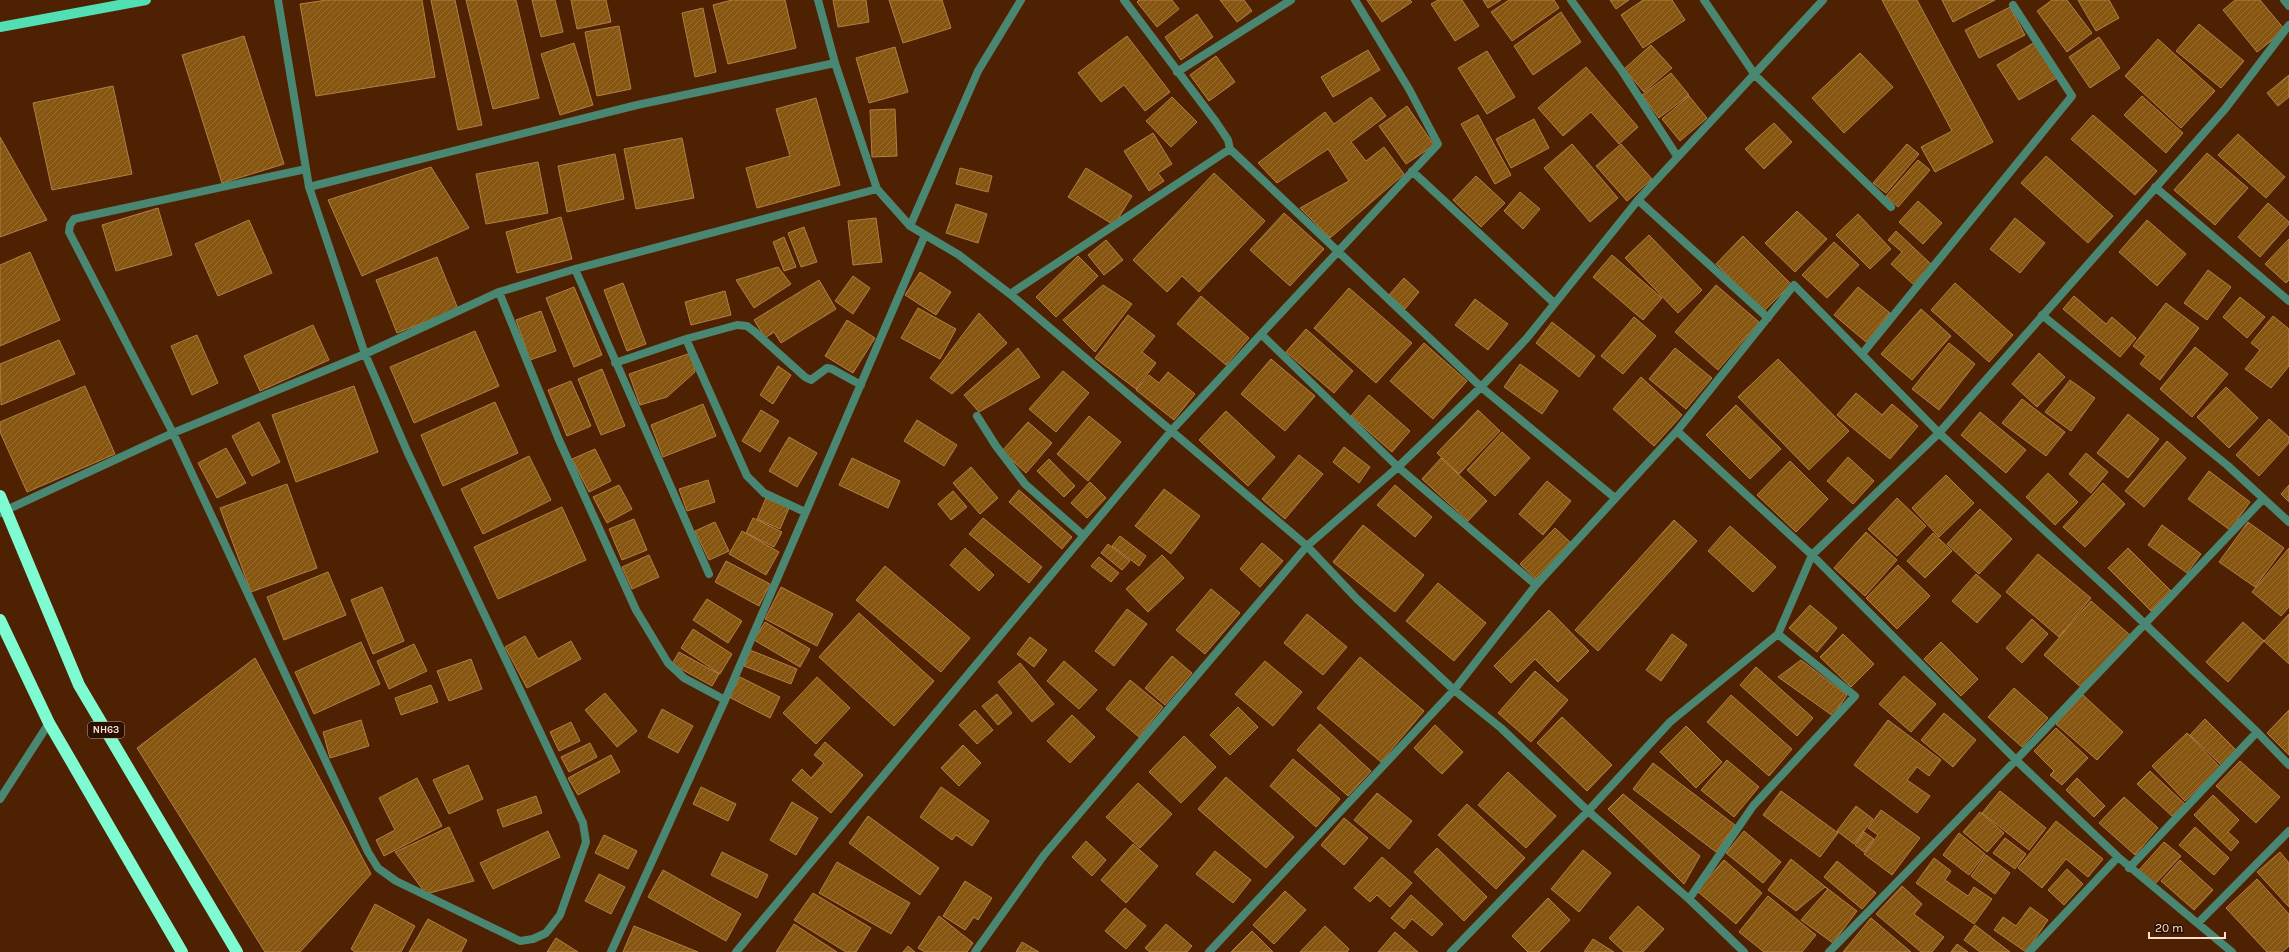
<svg xmlns="http://www.w3.org/2000/svg" width="2289" height="952" font-family="Karla,sans-serif">
	<style>
		.building { fill: url(#building-hatch); stroke: #b07f44 }
		.lines { fill: none; stroke-linecap: round; stroke-linejoin: round }
		.street { stroke: #4a8772; stroke-width: 8 }
		.primary { stroke: #52dfb4; stroke-width: 10 }
		.highway { stroke: #7efbd1; stroke-width: 12 }
		.labels { text-anchor: middle; dominant-baseline: central; stroke-width: 3; stroke-linejoin: round; paint-order: stroke }
		.shield { fill: #291003; stroke: #bda192; stroke-width: 1 }
		.shield-label { font-size: 10px; font-weight: bold; fill: #fddfd0 }
	</style>
	<defs>
		<pattern id="building-hatch" width="6" height="6" patternUnits="userSpaceOnUse"><rect width="6" height="6" fill="#865611"/><path d="M-1 1l2-2M0 6l6-6M5 7l2-2" fill="none" stroke="#986e33"/></pattern>
	</defs>
	<rect width="100%" height="100%" fill="#4e2103"/>
	<path class="building" d="M327,0H422L435,77L316,96L300,4Z
		M431,0H455L482,125L458,130Z
		M466,0H516L539,98L493,109Z
		M532,0H555L563,32L541,37Z
		M571,0H606L611,22L577,29Z
		M732,0H785L796,48L728,64L713,5Z
		M833,0H866L869,22L838,27Z
		M889,0H942L951,28L903,43Z
		M1139,0H1172L1179,9L1157,27L1137,2Z
		M1220,0H1244L1252,11L1237,22Z
		M1367,0H1410L1412,2L1382,22Z
		M1438,0H1462L1479,26L1455,41L1431,4Z
		M1483,0H1501L1488,8Z
		M1509,0H1554L1559,8L1512,41L1491,12Z
		M1610,0H1629L1616,9Z
		M1643,0H1672L1685,20L1643,48L1621,15Z
		M1882,0H1917L1993,142L1935,172L1921,147L1952,131Z
		M1942,0H1995L1953,22Z
		M2052,0H2067L2092,33L2067,52L2037,11Z
		M2078,0H2109L2119,18L2096,31Z
		M2235,0H2260L2285,30L2257,52L2223,10Z
		M2010,7L2025,35L1979,58L1965,30Z
		M703,8L716,72L695,77L682,13Z
		M1561,12L1581,42L1533,75L1514,46Z
		M1197,14L1213,37L1181,60L1165,37Z
		M2199,24L2244,61L2221,88L2176,51Z
		M619,26L631,89L597,96L585,32Z
		M244,36L284,164L222,183L182,55Z
		M1127,36L1170,92L1145,111L1124,85L1101,102L1078,73Z
		M2099,37L2120,68L2090,88L2069,57Z
		M2158,39L2215,91L2181,128L2125,76Z
		M2035,42L2057,78L2019,100L1997,65Z
		M574,43L593,105L560,115L541,54Z
		M1651,45L1672,68L1644,92L1624,69Z
		M895,47L908,92L869,103L856,58Z
		M1368,50L1380,70L1333,97L1321,77Z
		M1487,51L1515,97L1487,114L1458,68Z
		M1860,53L1893,87L1844,133L1812,98Z
		M1216,56L1235,82L1209,101L1190,75Z
		M1586,67L1638,127L1619,144L1591,112L1563,136L1538,108Z
		M1671,73L1689,95L1659,118L1642,95Z
		M2289,75V97L2278,106L2267,93Z
		M113,86L132,174L52,190L33,103Z
		M1689,96L1707,118L1680,141L1662,119Z
		M2142,96L2183,133L2166,153L2124,115Z
		M1172,97L1197,122L1171,147L1146,121Z
		M1371,97L1386,116L1351,142L1366,161L1384,147L1404,174L1330,238L1300,208L1349,181L1328,149L1277,183L1258,163L1325,112L1334,124Z
		M816,98L840,185L757,208L746,168L790,156L776,109Z
		M1407,106L1434,145L1406,164L1379,126Z
		M895,109L897,156L872,157L870,110Z
		M1478,115L1511,175L1495,184L1461,124Z
		M2093,115L2157,171L2135,195L2071,139Z
		M1534,119L1549,148L1511,168L1496,139Z
		M1774,123L1792,142L1764,169L1745,149Z
		M1153,133L1172,164L1158,173L1164,181L1149,191L1124,151Z
		M2238,134L2285,177L2266,198L2218,155Z
		M0,137L47,220L0,237Z
		M682,138L694,198L636,209L624,149Z
		M1572,144L1618,198L1590,222L1544,168Z
		M1621,144L1652,179L1627,201L1596,166Z
		M1907,144L1919,154L1886,193L1873,183Z
		M2207,153L2248,188L2215,225L2174,190Z
		M615,154L624,199L567,212L558,166Z
		M2046,156L2113,216L2088,243L2021,183Z
		M1918,160L1930,170L1898,207L1886,196Z
		M538,162L548,213L486,224L476,174Z
		M431,167L469,228L362,276L328,200Z
		M960,168L992,176L988,192L956,184Z
		M1086,168L1132,196L1114,225L1068,197Z
		M1214,173L1265,221L1199,292L1182,276L1167,292L1133,260Z
		M1476,176L1505,203L1481,227L1453,200Z
		M1520,192L1540,209L1523,229L1504,211Z
		M1918,201L1942,223L1923,244L1899,222Z
		M2268,203L2289,222V224L2260,257L2238,237Z
		M956,204L987,214L978,243L946,233Z
		M158,208L172,255L116,271L102,225Z
		M1797,211L1827,239L1795,272L1765,243Z
		M1284,213L1324,249L1290,286L1250,250Z
		M1858,214L1891,249L1870,269L1836,235Z
		M561,217L572,259L517,273L506,232Z
		M876,218L882,262L853,265L848,221Z
		M2015,218L2045,243L2020,273L1990,249Z
		M249,220L272,273L218,296L195,244Z
		M2147,220L2186,254L2157,286L2119,252Z
		M804,227L817,262L801,267L788,233Z
		M1896,231L1932,265L1914,285L1891,264L1902,252L1888,240Z
		M1649,235L1702,290L1678,313L1625,258Z
		M1743,236L1791,284L1764,311L1716,264Z
		M784,237L796,267L784,271L773,242Z
		M2289,239V280L2286,283L2265,264Z
		M1106,240L1123,260L1104,275L1088,255Z
		M1834,242L1859,265L1827,298L1802,275Z
		M30,252L60,320L0,346V265Z
		M1612,255L1662,298L1643,320L1593,277Z
		M1078,256L1098,276L1056,317L1036,297Z
		M437,257L458,309L397,333L376,280Z
		M778,267L791,284L754,308L736,280Z
		M2208,270L2231,287L2207,320L2184,303Z
		M920,272L951,292L936,315L905,295Z
		M853,276L870,288L853,314L835,301Z
		M1404,278L1419,292L1405,309L1389,295Z
		M819,280L836,309L781,343L774,332L765,338L754,320Z
		M623,283L646,344L627,351L604,290Z
		M1955,283L2013,335L1989,362L1931,310Z
		M1103,285L1132,304L1095,352L1063,320Z
		M1716,285L1759,322L1718,370L1675,332Z
		M574,287L602,355L574,367L546,298Z
		M1858,287L1890,313L1866,342L1834,315Z
		M1349,288L1412,343L1376,383L1314,328Z
		M725,291L731,315L691,325L685,302Z
		M1201,296L1249,338L1226,365L1177,324Z
		M2074,296L2106,324L2112,317L2136,338L2120,357L2063,309Z
		M2240,297L2265,317L2247,338L2223,317Z
		M1475,299L1508,324L1488,350L1455,325Z
		M2166,303L2199,328L2160,380L2140,364L2146,356L2133,346Z
		M918,308L956,329L940,359L901,338Z
		M1921,309L1951,336L1912,380L1881,354Z
		M541,311L556,351L530,360L516,320Z
		M979,313L1007,343L952,394L930,378Z
		M1128,315L1155,336L1142,352L1156,363L1136,389L1095,358Z
		M2273,316L2289,329V366L2271,388L2245,369L2260,350L2251,343Z
		M1634,317L1656,336L1623,374L1601,356Z
		M847,320L875,338L853,373L825,356Z
		M1552,322L1595,356L1579,377L1536,343Z
		M313,325L329,360L260,391L244,356Z
		M1306,329L1353,371L1334,393L1286,352Z
		M475,331L499,386L414,423L390,367Z
		M197,335L218,383L192,395L171,346Z
		M59,340L75,374L1,405L0,364Z
		M1424,343L1467,381L1433,419L1390,381Z
		M1949,343L1975,364L1939,410L1912,389Z
		M2195,347L2228,374L2192,417L2160,389Z
		M1018,348L1040,377L979,412L964,395Z
		M1675,348L1712,378L1686,409L1649,379Z
		M691,353L695,372L667,397L640,405L629,374Z
		M2039,353L2065,377L2037,407L2012,384Z
		M1271,359L1315,396L1285,431L1241,394Z
		M1778,359L1849,431L1809,470L1738,397Z
		M1520,364L1558,391L1542,414L1504,387Z
		M778,366L791,375L773,404L760,395Z
		M602,369L625,426L601,435L578,379Z
		M1063,371L1089,393L1056,432L1029,409Z
		M1168,372L1195,394L1174,420L1136,390L1149,375L1159,383Z
		M1641,377L1682,415L1654,446L1613,409Z
		M2070,380L2095,398L2071,431L2045,412Z
		M571,381L591,426L567,436L548,390Z
		M85,386L115,454L27,492L0,432V422Z
		M354,386L378,452L296,482L272,415Z
		M2226,387L2258,418L2229,448L2197,417Z
		M1856,393L1882,415L1892,404L1918,426L1890,459L1837,415Z
		M1369,395L1410,431L1392,452L1351,416Z
		M2022,399L2065,432L2046,456L2002,423Z
		M495,402L518,453L443,486L421,435Z
		M703,404L716,436L663,457L651,425Z
		M1736,405L1781,449L1750,479L1706,435Z
		M761,410L779,421L760,452L742,441Z
		M1478,410L1500,431L1459,474L1437,453Z
		M1226,411L1275,457L1248,486L1199,440Z
		M1980,412L2026,450L2006,473L1961,435Z
		M2128,414L2159,439L2128,478L2097,453Z
		M1089,416L1121,442L1088,481L1057,454Z
		M2269,419L2289,437V443L2259,476L2236,455Z
		M917,420L957,445L944,466L904,441Z
		M259,422L280,462L252,476L232,436Z
		M1028,422L1052,443L1026,473L1002,451Z
		M1502,432L1530,458L1495,496L1467,470Z
		M789,437L817,453L797,487L769,471Z
		M2167,441L2186,458L2144,507L2125,491Z
		M1344,447L1370,467L1359,483L1333,462Z
		M226,448L246,483L217,498L198,463Z
		M595,449L611,481L589,492L572,459Z
		M2086,453L2108,472L2091,493L2069,474Z
		M1299,455L1323,474L1285,519L1262,499Z
		M529,456L551,500L483,534L461,489Z
		M1848,457L1874,481L1853,504L1827,481Z
		M852,458L900,481L888,508L839,485Z
		M1441,458L1487,501L1468,521L1422,479Z
		M1049,459L1075,486L1064,497L1037,471Z
		M1790,461L1828,499L1796,532L1757,495Z
		M971,467L998,498L980,514L953,483Z
		M2209,471L2250,502L2230,530L2188,499Z
		M2048,473L2078,502L2055,525L2026,497Z
		M1946,475L1974,503L1939,537L1912,508Z
		M708,480L715,502L687,511L679,489Z
		M1547,481L1571,501L1543,535L1519,514Z
		M1090,482L1106,498L1087,518L1071,503Z
		M2103,483L2125,504L2085,547L2063,527Z
		M287,484L317,568L251,592L220,508Z
		M619,485L632,509L607,523L593,497Z
		M1395,485L1432,517L1415,537L1377,505Z
		M2289,485V502L2281,494Z
		M1164,489L1200,516L1171,554L1135,526Z
		M1019,490L1072,537L1062,549L1009,502Z
		M953,491L967,507L951,520L938,504Z
		M766,498L789,508L780,529L757,519Z
		M1897,498L1926,526L1897,556L1868,529Z
		M562,507L586,560L498,599L474,547Z
		M1980,509L2012,539L1979,574L1947,544Z
		M753,518L782,532L774,547L746,533Z
		M983,518L1042,567L1029,583L969,534Z
		M634,519L647,550L622,560L609,529Z
		M1674,520L1697,541L1598,651L1575,630Z
		M715,522L729,551L709,560L695,531Z
		M2248,522L2284,548L2255,587L2219,562Z
		M1363,525L1424,575L1395,612L1333,562Z
		M2162,525L2201,554L2187,573L2148,545Z
		M1730,526L1776,567L1753,592L1708,551Z
		M1555,528L1571,543L1536,579L1520,564Z
		M742,531L779,552L766,575L729,554Z
		M1866,532L1897,560L1865,596L1834,568Z
		M1933,533L1952,551L1925,578L1907,561Z
		M1120,536L1146,556L1139,566L1112,546Z
		M1262,543L1283,561L1260,587L1240,569Z
		M1108,544L1130,561L1122,570L1101,553Z
		M965,548L994,575L979,591L950,565Z
		M2128,548L2171,591L2151,611L2108,568Z
		M2289,548V607L2281,616L2252,592Z
		M2038,554L2091,598L2059,637L2006,592Z
		M649,555L659,577L632,589L622,567Z
		M1162,555L1184,578L1148,612L1126,589Z
		M1099,557L1119,573L1111,582L1091,566Z
		M726,561L770,584L759,606L715,582Z
		M1898,565L1930,596L1897,629L1866,598Z
		M885,566L970,638L941,672L856,600Z
		M328,572L346,615L284,640L267,597Z
		M1976,574L2001,596L1977,623L1952,601Z
		M1438,583L1486,623L1454,661L1406,621Z
		M382,587L404,641L373,654L351,600Z
		M781,587L833,614L817,646L765,619Z
		M1211,589L1240,613L1205,654L1176,630Z
		M707,599L742,621L728,643L693,620Z
		M2091,601L2130,635L2082,688L2044,655Z
		M1810,605L1837,628L1817,652L1789,628Z
		M1127,609L1147,624L1114,666L1095,651Z
		M1549,610L1589,651L1558,682L1535,659L1511,683L1494,666Z
		M859,613L934,681L894,726L819,657Z
		M1307,614L1347,647L1323,675L1284,643Z
		M2289,614V664L2264,641Z
		M2032,619L2048,634L2022,663L2006,648Z
		M765,622L810,649L800,667L754,640Z
		M2243,622L2264,641L2228,682L2206,662Z
		M693,629L732,654L720,674L681,648Z
		M1672,634L1687,645L1661,681L1646,670Z
		M1843,634L1874,664L1851,687L1820,657Z
		M525,636L538,659L571,641L581,659L527,688L505,647Z
		M1030,637L1047,650L1034,667L1017,654Z
		M361,642L380,684L314,714L295,672Z
		M1941,642L1978,679L1961,696L1924,659Z
		M414,644L427,671L389,689L377,661Z
		M750,650L797,669L791,684L744,666Z
		M679,652L719,674L712,686L672,664Z
		M1172,656L1192,673L1165,705L1145,688Z
		M1360,657L1424,711L1381,762L1317,708Z
		M255,658L371,874L300,952H265L137,748Z
		M471,659L482,689L449,701L437,671Z
		M1801,660L1847,695L1833,716L1778,677Z
		M1064,661L1097,690L1079,709L1047,681Z
		M1265,661L1302,692L1273,726L1235,694Z
		M1020,663L1054,704L1032,722L998,682Z
		M1756,667L1813,718L1797,736L1740,685Z
		M1535,671L1568,700L1531,742L1498,713Z
		M1904,676L1936,704L1911,732L1879,704Z
		M740,677L780,697L770,718L729,697Z
		M817,677L850,708L816,744L783,713Z
		M1130,680L1163,707L1139,737L1106,709Z
		M431,685L438,702L401,715L395,698Z
		M2014,688L2048,718L2022,747L1988,717Z
		M605,693L637,731L617,747L585,710Z
		M997,694L1012,713L998,725L982,706Z
		M1731,695L1792,749L1769,776L1707,722Z
		M2083,695L2123,732L2097,760L2056,724Z
		M1238,707L1258,727L1230,755L1210,735Z
		M662,709L693,726L678,753L648,737Z
		M975,710L993,730L977,744L959,725Z
		M2289,710V755L2267,733Z
		M1944,713L1976,740L1953,767L1921,740Z
		M1072,715L1095,737L1070,763L1047,741Z
		M1562,717L1612,765L1587,791L1537,743Z
		M2205,719L2237,751L2222,766L2190,735Z
		M361,720L369,746L330,758L323,732Z
		M1888,720L1941,760L1929,776L1917,767L1907,780L1930,796L1917,813L1854,765Z
		M571,722L580,741L559,751L550,732Z
		M1320,724L1371,771L1348,796L1297,750Z
		M1435,725L1463,752L1442,774L1414,748Z
		M1686,726L1722,762L1696,788L1660,752Z
		M2056,728L2088,758L2062,785L2050,775L2054,771L2034,751Z
		M2187,733L2220,767L2185,801L2152,766Z
		M1184,736L1216,767L1181,803L1149,772Z
		M825,742L863,775L831,813L792,780L802,769L811,778L824,763L814,755Z
		M590,743L597,757L569,772L561,757Z
		M963,745L981,763L959,786L941,768Z
		M611,755L620,772L578,795L568,778Z
		M1293,759L1340,799L1316,827L1270,786Z
		M1727,760L1759,787L1734,817L1701,790Z
		M2240,761L2280,797L2256,823L2216,786Z
		M1653,763L1735,825L1716,852L1633,789Z
		M468,765L483,799L449,814L433,780Z
		M2150,771L2185,804L2173,817L2137,784Z
		M1508,772L1556,816L1526,848L1478,805Z
		M1226,777L1294,837L1266,868L1198,809Z
		M417,778L442,826L384,856L376,840L395,830L379,798Z
		M2077,778L2105,806L2094,817L2066,790Z
		M1138,783L1172,814L1140,848L1106,817Z
		M701,787L736,804L728,821L693,804Z
		M941,787L989,821L972,846L956,835L952,840L920,817Z
		M1781,791L1838,833L1820,857L1763,815Z
		M2000,791L2046,828L2029,850L1982,813Z
		M1377,793L1412,821L1389,849L1354,820Z
		M1623,794L1700,856L1684,884L1608,809Z
		M2213,795L2239,820L2228,832L2239,842L2231,851L2194,815Z
		M536,796L542,813L503,827L497,810Z
		M2124,797L2158,828L2135,855L2099,823Z
		M792,802L818,818L796,855L770,840Z
		M1467,804L1525,858L1496,889L1438,835Z
		M1856,806L1873,819L1854,844L1837,831Z
		M1881,810L1920,838L1892,875L1864,854L1878,835L1868,828Z
		M1980,812L2004,833L1987,852L1963,832Z
		M868,816L939,868L920,895L849,843Z
		M1344,818L1368,838L1344,865L1321,845Z
		M2056,821L2103,859L2088,877L2066,859L2042,888L2018,868Z
		M449,827L474,881L426,894L395,852Z
		M2195,827L2229,858L2214,875L2179,845Z
		M548,831L560,857L493,889L480,863Z
		M1744,831L1781,862L1763,883L1726,853Z
		M1864,832L1874,839L1864,852L1855,845Z
		M1959,833L1985,854L1969,875L1943,855Z
		M604,835L637,851L628,869L595,853Z
		M2005,838L2026,854L2015,869L1993,853Z
		M1086,841L1106,860L1092,876L1072,857Z
		M2164,842L2181,856L2154,885L2138,871Z
		M1133,844L1158,866L1126,903L1101,880Z
		M1437,848L1487,897L1464,921L1414,872Z
		M1583,850L1611,873L1579,912L1551,889Z
		M1215,851L1251,880L1233,903L1196,874Z
		M722,852L768,875L757,898L711,875Z
		M2280,852L2289,863V907L2257,872Z
		M1986,855L2010,873L1995,894L1971,876Z
		M1382,857L1412,883L1390,907L1377,895L1370,902L1354,888Z
		M1934,858L1951,871L1945,880L1968,896L1974,887L1992,899L1974,924L1916,883Z
		M1791,859L1828,889L1825,887L1796,911L1768,890Z
		M1724,860L1762,893L1736,924L1697,891Z
		M2180,860L2213,890L2194,910L2161,881Z
		M1837,861L1876,893L1862,909L1824,877Z
		M837,862L910,903L891,934L819,893Z
		M2067,869L2083,884L2064,905L2048,890Z
		M663,870L741,914L726,941L648,897Z
		M599,874L625,887L611,914L585,901Z
		M2257,879L2289,914V946L2282,952H2267L2226,908Z
		M965,881L992,898L978,920L974,917L965,930L943,916Z
		M1902,886L1922,904L1914,914L1944,937L1932,952H1921L1876,914Z
		M1828,889L1857,911L1833,943L1801,920Z
		M1285,891L1306,910L1274,944L1253,925Z
		M813,893L871,928L856,952H846L794,920Z
		M1411,895L1443,924L1432,936L1412,919L1404,929L1391,918Z
		M1768,896L1816,935L1802,952H1764L1739,932Z
		M1548,898L1570,920L1539,952H1528L1512,936Z
		M375,904L415,926L401,952H355L351,949Z
		M1638,906L1664,929L1643,952H1624L1609,938Z
		M2030,907L2048,920L2026,952L1994,930L2003,917L2016,926Z
		M1125,908L1146,926L1126,949L1105,931Z
		M939,916L973,943L967,952H925L918,948Z
		M1871,918L1911,952H1843Z
		M428,919L467,940L461,952H409Z
		M794,924L837,952H776Z
		M1166,924L1192,946L1187,952H1150L1145,948Z
		M1975,925L2010,952H1980L1964,940Z
		M634,926L698,952H623Z
		M1325,926L1349,949L1347,952H1300Z
		M1252,931L1273,952H1231Z
		M1395,932L1418,952H1378Z
		M556,938L578,952H547Z
		M1593,939L1614,952H1584Z
		M1022,942L1039,952H1016Z
		M1957,944L1968,952H1951Z
		M908,946L915,952H903Z"/>
	<g class="lines">
		<path class="street" d="M278,0L309,187L365,354L407,451L583,823L586,842L560,915L546,933L533,939L520,941L396,881L378,868L368,852L173,433L69,232L70,225L74,219L306,169
			M818,0L835,63L877,189L910,226L959,255L1010,294L1307,546L1357,599L1454,690L1501,728L1588,811L1689,899L1744,952
			M1124,0L1216,122L1228,140L1230,149L1481,387L1615,498
			M1571,0L1622,71L1677,156
			M1704,0L1755,75L1891,207
			M2284,0L2289,6
			M1177,72L1291,0
			M1412,171L1553,302
			M309,187L637,105L835,63
			M2155,187L2289,301
			M1638,200L1768,318
			M910,226L978,71L1021,0
			M575,269L709,574
			M499,292L559,440L636,610L668,663L684,678L725,700
			M1010,294L1230,149
			M2042,315L2227,465L2289,522
			M1261,334L1398,467L1536,585
			M686,339L747,476L764,493L805,512
			M1862,354L2072,96L2013,5
			M615,363L686,339L737,325L747,326L755,332L805,377L811,380L827,368L832,369L861,385
			M977,416L996,446L1025,484L1083,535
			M1677,431L1794,285L1939,433L2121,601L2257,732
			M0,513L173,433L365,354L499,292L575,269L877,189
			M1778,634L1812,555L1939,433L2225,109L2289,25
			M0,799L49,723
			M2129,868L2257,732L2289,765
			M2198,923L2289,831
			M611,952L725,700L925,235
			M736,952L1172,430L1438,144L1409,89L1355,0
			M975,952L1044,855L1307,546L1398,467L1481,387L1527,338L1638,200L1823,0
			M1209,952L1454,690L1536,585L1677,431L1812,555L2016,760L2118,857L2232,952
			M1451,952L1588,811L1670,722L1778,634L1855,696L1753,806L1689,899
			M1829,952L2016,760L2263,499
			M2029,952L2118,857"/>
		<path class="primary" d="M0,27L146,0"/>
		<path class="highway" d="M0,496L79,685L237,952
			M0,620L49,723L182,952"/>
	</g>
	<g class="labels">
		<rect class="shield" x="88" y="722" width="36" height="16" rx="3"/>
		<g class="shield-label">
			<text x="106" y="730">NH63</text>
		</g>
	</g>
	<path d="M2149 932v6h76v-6" fill="none" stroke="#fddfd0" stroke-width="2"/>
	<text x="2155" y="932" font-size="12" fill="#fddfd0" stroke="#291003" stroke-width="3" paint-order="stroke">20 m</text>
</svg>
